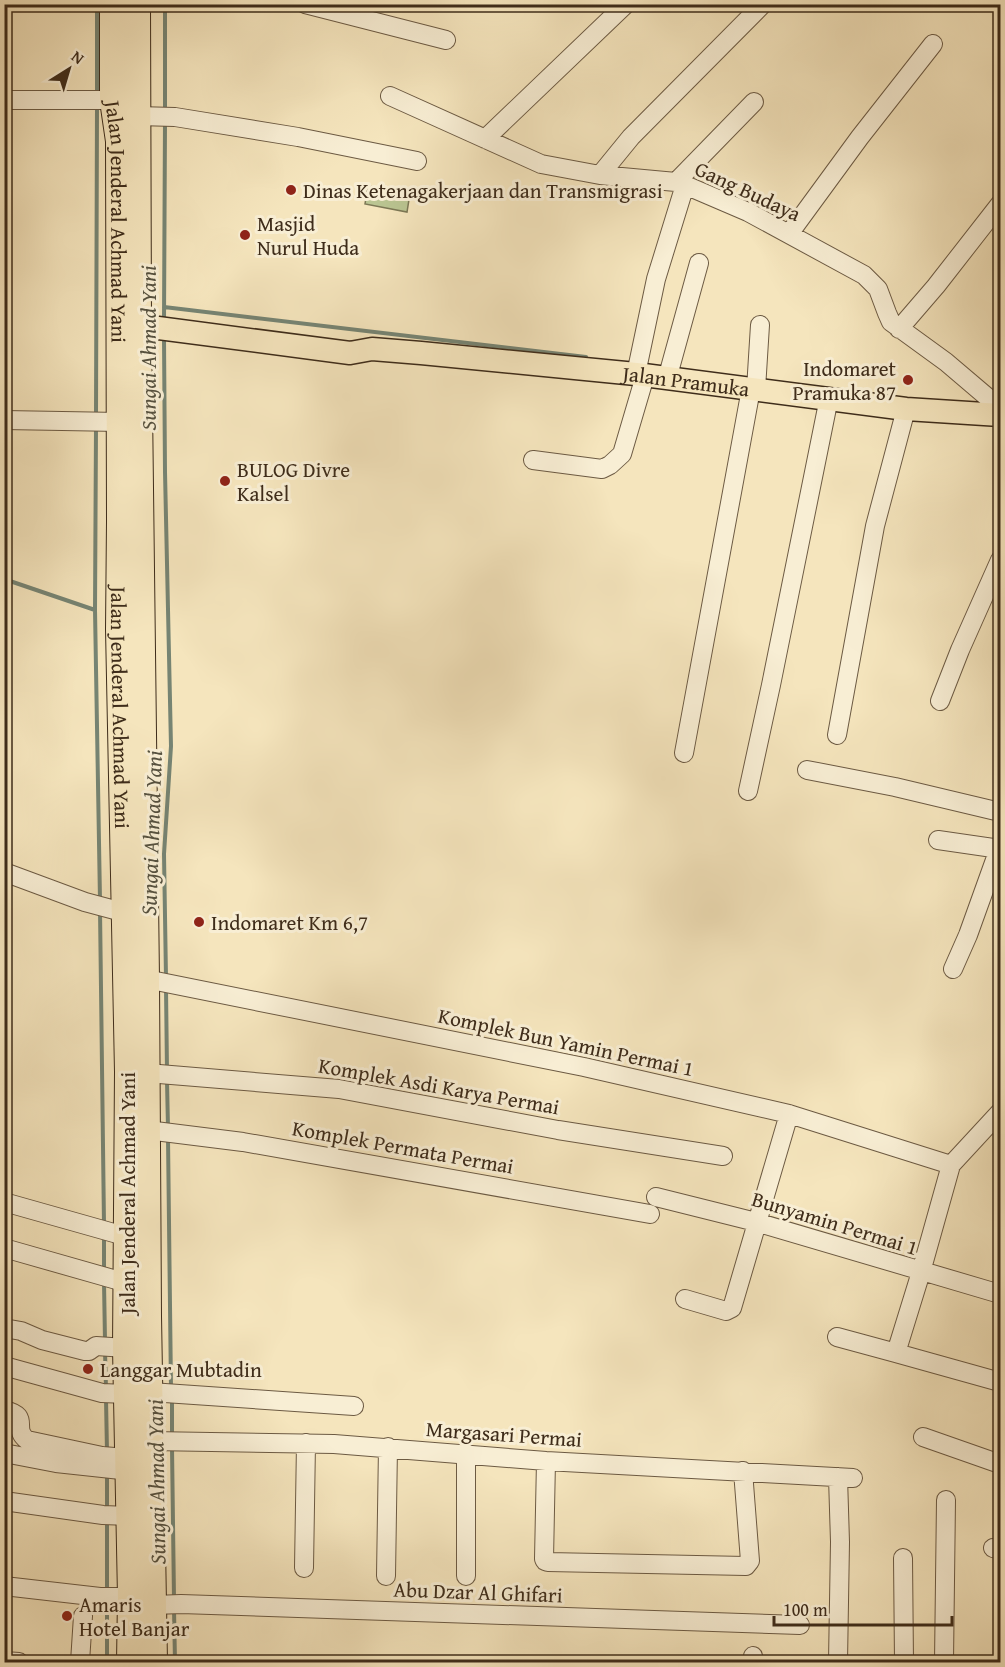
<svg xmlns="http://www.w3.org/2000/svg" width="1005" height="1667" font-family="'Gentium Book Plus',serif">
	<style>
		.green { fill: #bac592; stroke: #7c7856; stroke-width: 1.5 }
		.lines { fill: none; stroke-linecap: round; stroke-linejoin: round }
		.stream { stroke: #768473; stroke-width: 4 }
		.minor-casing { stroke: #6c5a43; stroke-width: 20 }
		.major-casing { stroke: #3e2c1a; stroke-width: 25 }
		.highway-casing { stroke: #3e2c1a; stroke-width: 28 }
		.minor { stroke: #f8eed4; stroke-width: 18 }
		.major { stroke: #f5e5bd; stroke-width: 22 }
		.highway { stroke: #f5e5bd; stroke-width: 26 }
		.poi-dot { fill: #8f2418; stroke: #f8eed4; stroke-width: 2 }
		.labels { text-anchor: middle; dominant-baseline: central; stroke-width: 6; stroke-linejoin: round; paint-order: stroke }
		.poi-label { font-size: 21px; fill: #3e2c1a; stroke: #f8eed4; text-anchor: start }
		.street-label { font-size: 21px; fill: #3e2c1a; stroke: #f8eed4 }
		.water-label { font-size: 22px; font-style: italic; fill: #56513f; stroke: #f8eed4 }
	</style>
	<rect width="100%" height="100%" fill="#f5e5bd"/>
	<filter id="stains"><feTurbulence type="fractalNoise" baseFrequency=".00333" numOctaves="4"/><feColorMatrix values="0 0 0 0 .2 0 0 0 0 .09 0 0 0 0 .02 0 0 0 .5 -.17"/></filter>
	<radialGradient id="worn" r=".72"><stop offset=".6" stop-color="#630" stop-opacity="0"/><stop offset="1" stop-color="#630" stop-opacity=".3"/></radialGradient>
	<path class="green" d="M368,186L410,193L407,212L365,204Z"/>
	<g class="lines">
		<path class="stream" d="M97,96V4
			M165,111V4
			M164,307L586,357
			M164,321L165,122
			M164,338L165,472L171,746L164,854L166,978
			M96,417L97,106
			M96,427L95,610L100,900
			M4,579L95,610
			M100,910L104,1224
			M166,988L167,1071
			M167,1081L168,1128
			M168,1138L171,1389
			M104,1234V1272
			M104,1282L105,1341
			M105,1351L106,1389
			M106,1399L107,1452
			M172,1399V1437
			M172,1447L174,1599
			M107,1474V1509
			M107,1593V1519
			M174,1609L175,1662
			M107,1662V1603"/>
		<defs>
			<path id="minor" d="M305,4L446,40
				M390,96L541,164L600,175L676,182L685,185L748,212L864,275L878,289L887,313L891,322L946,362L1000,408
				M4,100H113
				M137,116L175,117L298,137L417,161
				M485,139L626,4
				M600,175L631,137L763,4
				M676,182L754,102
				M789,234L860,137L933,44
				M899,329L936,286L1000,204
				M636,374L656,279L685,185
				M667,379L699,263
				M756,389L760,325
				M4,420L120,422
				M533,460L602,469L610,465L622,454L645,376
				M940,701L960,650L1000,560
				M837,735L875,526L906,409
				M684,753L751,389
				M807,770L895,787L1000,812
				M748,791L771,685L829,398
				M938,840L1000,849
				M4,872L85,902L126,913
				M953,969L968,935L1000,846
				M146,979L584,1067L789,1114L951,1165L1000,1112
				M147,1073L339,1089L558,1130L723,1156
				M147,1130L243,1142L650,1214
				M951,1165L921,1272L896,1353L1000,1382
				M656,1197L756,1222L1000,1294
				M4,1202L128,1237
				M4,1248L127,1283
				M685,1299L726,1311L732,1308L789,1114
				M4,1328L21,1331L42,1340L85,1351H89L96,1346L126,1348
				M837,1337L896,1353
				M4,1366L102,1393L126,1394
				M150,1392L354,1406
				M4,1410C32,1416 11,1428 27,1440L102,1456L127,1458
				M923,1437L1000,1464
				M151,1441L334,1444L546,1461L853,1478
				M4,1453L56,1463L121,1470
				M546,1461L544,1559L545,1561L548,1562L746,1566L750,1561L743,1471
				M4,1501L103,1515L129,1516
				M993,1548L1000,1550
				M903,1558L904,1662
				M304,1568L306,1443
				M386,1576L388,1447
				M466,1576V1454
				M4,1586L100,1597H131
				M154,1605L181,1604L800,1625
				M753,1656L754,1662
				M4,1661L19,1662
				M80,1662L83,1616
				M838,1662L840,1542L838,1477
				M944,1662L946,1500"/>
			<g id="major">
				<path id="s1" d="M120,323L350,353L372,349L421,353L636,374L906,409L1000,415"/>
			</g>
			<g id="highway">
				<path id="s2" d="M113,4V100L119,141L120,521L119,629L128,1072L126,1348L131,1597L130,1662"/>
				<path d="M137,4L138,325L146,979L148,1316L154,1662"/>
			</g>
		</defs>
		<use href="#minor" class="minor-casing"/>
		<use href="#major" class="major-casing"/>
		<use href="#highway" class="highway-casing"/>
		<use href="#minor" class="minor"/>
		<use href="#major" class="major"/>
		<use href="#highway" class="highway"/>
	</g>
	<g class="poi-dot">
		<circle cx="291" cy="190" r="6"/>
		<circle cx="245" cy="235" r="6"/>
		<circle cx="908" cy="380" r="6"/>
		<circle cx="225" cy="481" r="6"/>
		<circle cx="199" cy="922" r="6"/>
		<circle cx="88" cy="1369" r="6"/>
		<circle cx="67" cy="1616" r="6"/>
	</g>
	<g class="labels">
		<g class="poi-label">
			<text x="303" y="190">Dinas Ketenagakerjaan dan Transmigrasi</text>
			<text x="257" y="223">Masjid<tspan x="257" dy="24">Nurul Huda</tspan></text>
			<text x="896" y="368" text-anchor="end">Indomaret<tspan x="896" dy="24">Pramuka 87</tspan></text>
			<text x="237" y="469">BULOG Divre<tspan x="237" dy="24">Kalsel</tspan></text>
			<text x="211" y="922">Indomaret Km 6,7</text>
			<text x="100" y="1369">Langgar Mubtadin</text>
			<text x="79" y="1604">Amaris<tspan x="79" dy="24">Hotel Banjar</tspan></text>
		</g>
		<g class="street-label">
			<text transform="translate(748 191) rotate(25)">Gang Budaya</text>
			<text stroke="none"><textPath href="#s2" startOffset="218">Jalan Jenderal Achmad Yani</textPath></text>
			<text stroke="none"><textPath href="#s1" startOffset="570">Jalan Pramuka</textPath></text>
			<text stroke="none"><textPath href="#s2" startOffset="704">Jalan Jenderal Achmad Yani</textPath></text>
			<text transform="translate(566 1042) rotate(12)">Komplek Bun Yamin Permai 1</text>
			<text transform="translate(439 1086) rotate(10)">Komplek Asdi Karya Permai</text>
			<text transform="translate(403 1147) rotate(10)">Komplek Permata Permai</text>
			<text transform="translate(127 1193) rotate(-90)">Jalan Jenderal Achmad Yani</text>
			<text transform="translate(835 1223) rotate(17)">Bunyamin Permai 1</text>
			<text transform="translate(504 1434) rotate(4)">Margasari Permai</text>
			<text transform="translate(478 1592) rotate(2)">Abu Dzar Al Ghifari</text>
		</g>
		<g class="water-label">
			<text transform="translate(148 348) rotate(-90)">Sungai Ahmad Yani</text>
			<text transform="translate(151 833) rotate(-88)">Sungai Ahmad Yani</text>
			<text transform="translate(156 1482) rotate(-91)">Sungai Ahmad Yani</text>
		</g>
	</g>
	<rect width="1005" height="1667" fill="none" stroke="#f5e5bd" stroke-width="24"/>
	<rect x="6" y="6" width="993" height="1655" fill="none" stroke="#3e2c1a" stroke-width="3"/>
	<rect x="12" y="12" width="981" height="1643" fill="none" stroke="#3e2c1a" stroke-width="1.5"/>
	<g transform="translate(69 69) rotate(37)" stroke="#f8eed4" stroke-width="4.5" paint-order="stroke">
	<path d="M0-4.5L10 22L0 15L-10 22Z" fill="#3e2c1a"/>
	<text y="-9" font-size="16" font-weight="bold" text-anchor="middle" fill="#3e2c1a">N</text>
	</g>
	<path d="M774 1616v9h178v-9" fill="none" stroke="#3e2c1a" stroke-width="3"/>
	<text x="783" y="1616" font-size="18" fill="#3e2c1a" stroke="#f8eed4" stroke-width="4.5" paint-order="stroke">100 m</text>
	<rect width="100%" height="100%" filter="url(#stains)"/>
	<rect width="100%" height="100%" fill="url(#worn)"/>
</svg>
